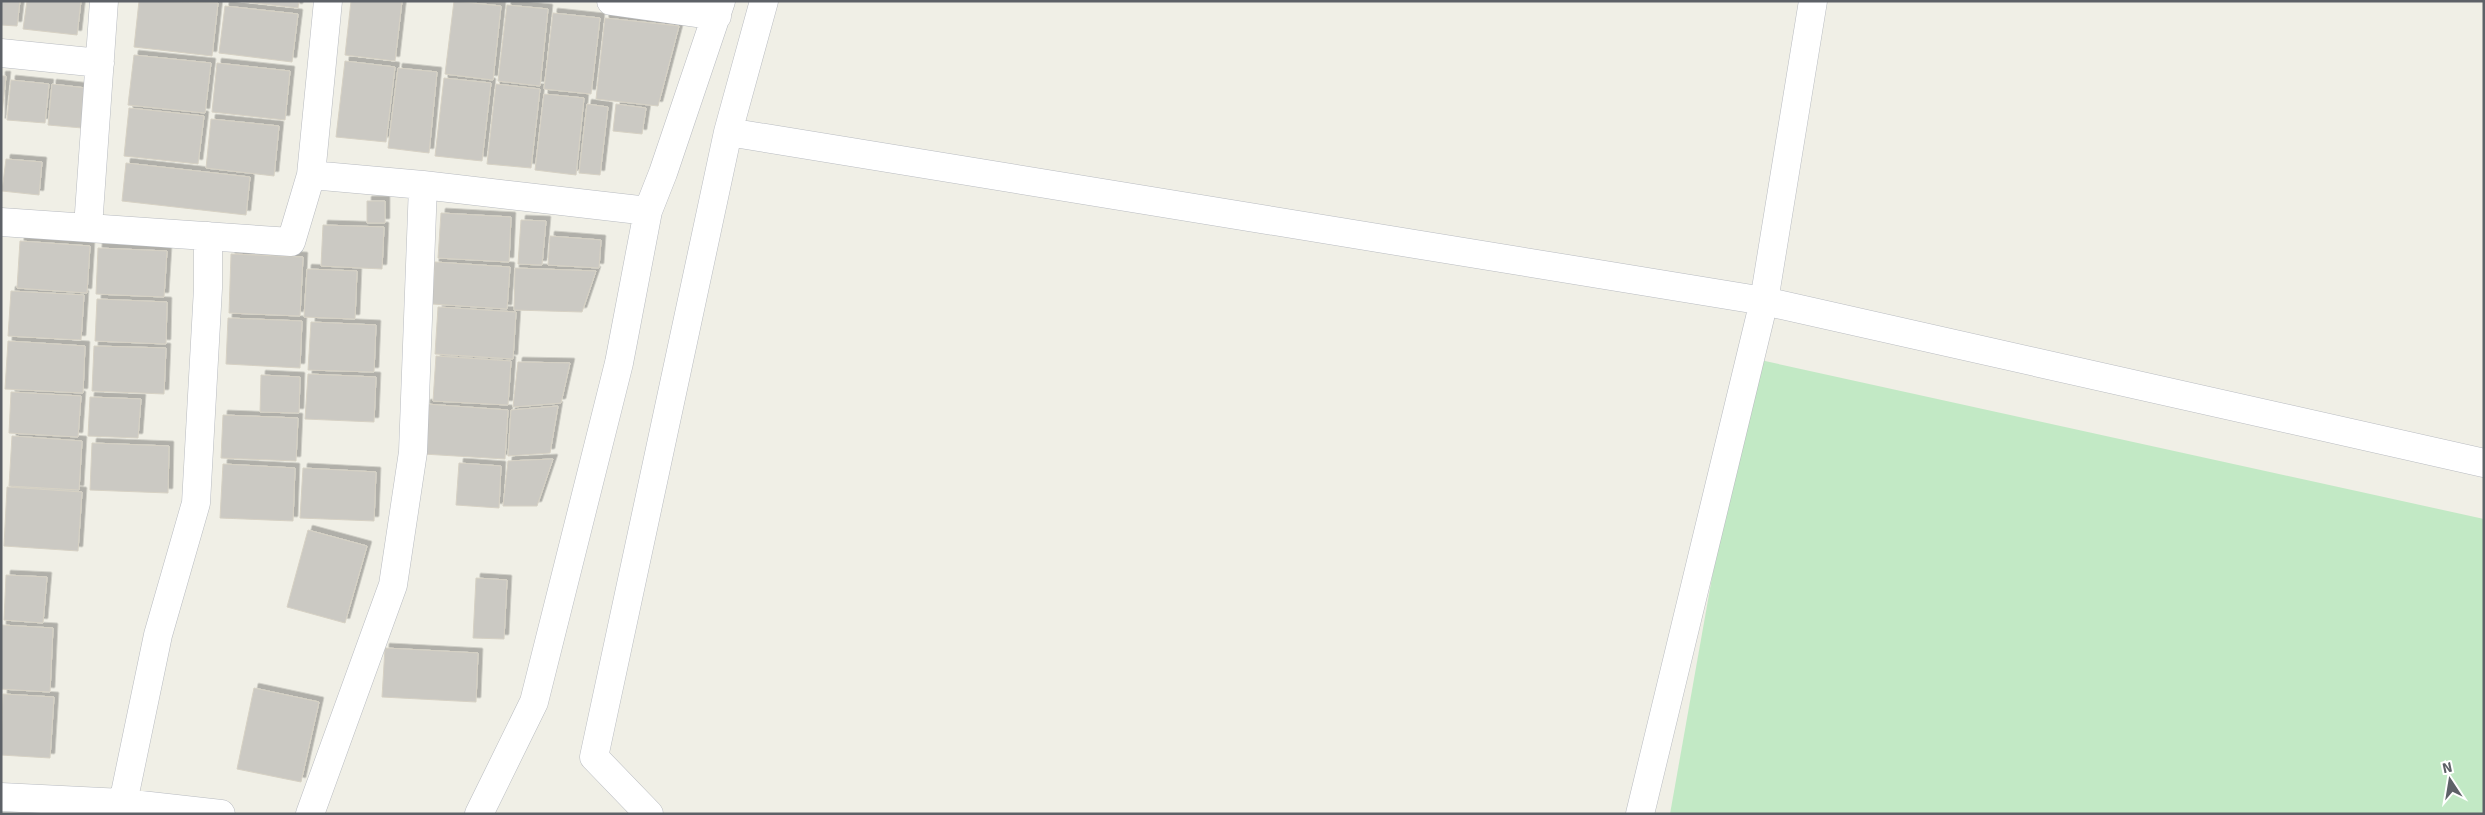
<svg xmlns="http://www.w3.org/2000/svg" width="2485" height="815" font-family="Signika,sans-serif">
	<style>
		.green { fill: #c2e9c5 }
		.building { fill: #cbc9c3; stroke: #d6d1c4; filter: url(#shadow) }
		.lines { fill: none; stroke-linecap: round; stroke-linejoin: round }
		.minor-casing { stroke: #b8bbc0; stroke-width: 29 }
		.minor { stroke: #fff; stroke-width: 28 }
	</style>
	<defs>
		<filter id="shadow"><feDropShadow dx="4.5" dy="-4.5" stdDeviation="0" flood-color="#0004"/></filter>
	</defs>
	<rect width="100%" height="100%" fill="#f0efe6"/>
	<path class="green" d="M1751,358L2484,519V814H1670Z"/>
	<path class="building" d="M1,1H20L17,26L1,25Z
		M27,1H81L77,35L23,29Z
		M139,1L218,3L212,56L134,47Z
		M236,1H299L298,8Z
		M351,1H402L395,61L345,55Z
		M454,1L501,6L493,80L445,74Z
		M507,5L548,9L540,86L498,81Z
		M225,6L298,14L292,62L219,53Z
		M553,13L600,18L591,94L544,89Z
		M605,18L679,26L658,106L596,99Z
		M134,55L211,63L205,113L128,105Z
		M345,61L395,67L386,142L336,137Z
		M217,63L290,71L285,120L212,112Z
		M398,68L437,72L429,153L388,148Z
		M1,76H6L1,123Z
		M444,78L491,83L482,161L435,156Z
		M11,80L49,84L45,123L7,120Z
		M52,84L86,88L82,128L48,125Z
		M496,84L540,89L531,168L487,164Z
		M544,94L584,98L576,175L535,170Z
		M587,104L608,107L600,175L579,173Z
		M616,104L646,108L642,134L613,131Z
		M129,108L204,116L198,164L124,156Z
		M211,119L279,126L274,176L206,168Z
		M6,159L42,162L39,195L2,191Z
		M126,163L250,177L246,215L122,201Z
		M367,201H385V223H367Z
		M441,213L511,217L509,262L438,258Z
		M521,220L546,221L542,265L518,264Z
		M323,225L384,227L382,269L321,266Z
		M550,236L601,240L599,268L548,265Z
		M20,241L90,246L87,293L17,288Z
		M98,248L167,251L164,297L96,294Z
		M231,254L303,257L300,316L229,313Z
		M435,262L510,267L507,309L432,304Z
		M515,268L596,271L582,312L514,310Z
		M307,269L357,271L355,319L304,317Z
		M11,291L84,295L81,340L8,336Z
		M97,299L167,302L166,344L95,341Z
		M438,307L516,312L513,359L435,354Z
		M228,318L302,321L300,368L226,364Z
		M311,322L376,325L374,372L308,370Z
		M8,341L85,346L83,393L5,389Z
		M94,346L166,348L164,394L92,391Z
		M436,356L511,361L508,405L433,401Z
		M518,362L570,363L561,403L513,407Z
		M308,374L376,377L374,422L305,419Z
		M261,375L300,377L299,413L260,412Z
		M11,392L81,396L78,437L9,433Z
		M90,397L141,399L138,438L88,436Z
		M426,404L508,410L505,459L423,454Z
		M558,406L550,453L508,456L511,410Z
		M223,415L298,418L296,461L221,458Z
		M12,436L82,441L79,490L9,486Z
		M92,443L169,446L168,493L90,490Z
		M553,459L537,506H503L508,461Z
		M459,463L501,466L499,508L456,505Z
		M223,464L295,468L293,521L220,518Z
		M303,468L376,472L374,521L300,518Z
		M7,487L82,492L78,551L4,546Z
		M308,530L367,546L345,623L287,607Z
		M6,575L47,577L43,623L4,620Z
		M476,578L507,580L504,639L473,638Z
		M2,625L53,628L50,692L1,689Z
		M385,648L478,653L476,702L382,697Z
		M254,688L319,702L301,782L237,769Z
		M3,694L54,697L50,758L1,755Z"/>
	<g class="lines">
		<defs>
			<path id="minor" d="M611,1L717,16
				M1,53L100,63
				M728,132L1764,301L2484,463
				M311,175L328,1
				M1,222L291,242L311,175L423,185L648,211
				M88,227L104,1
				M1,797L123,803L221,814
				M123,803L158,635L196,503L208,288V236
				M310,814L393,585L413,452L423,185
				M479,814L534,702L619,363L648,211L663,173L721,1
				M649,814L594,757L728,132L764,1
				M1640,814L1764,301L1813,1"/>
		</defs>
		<use href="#minor" class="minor-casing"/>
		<use href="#minor" class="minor"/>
	</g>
	<rect width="2485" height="815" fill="none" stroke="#5d6167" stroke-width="5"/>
	<g transform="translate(2450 780) rotate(348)" stroke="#ffffff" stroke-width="4" paint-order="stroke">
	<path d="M0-4L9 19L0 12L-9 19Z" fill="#5d6167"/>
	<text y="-8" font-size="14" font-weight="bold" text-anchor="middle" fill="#5d6167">N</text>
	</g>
</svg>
